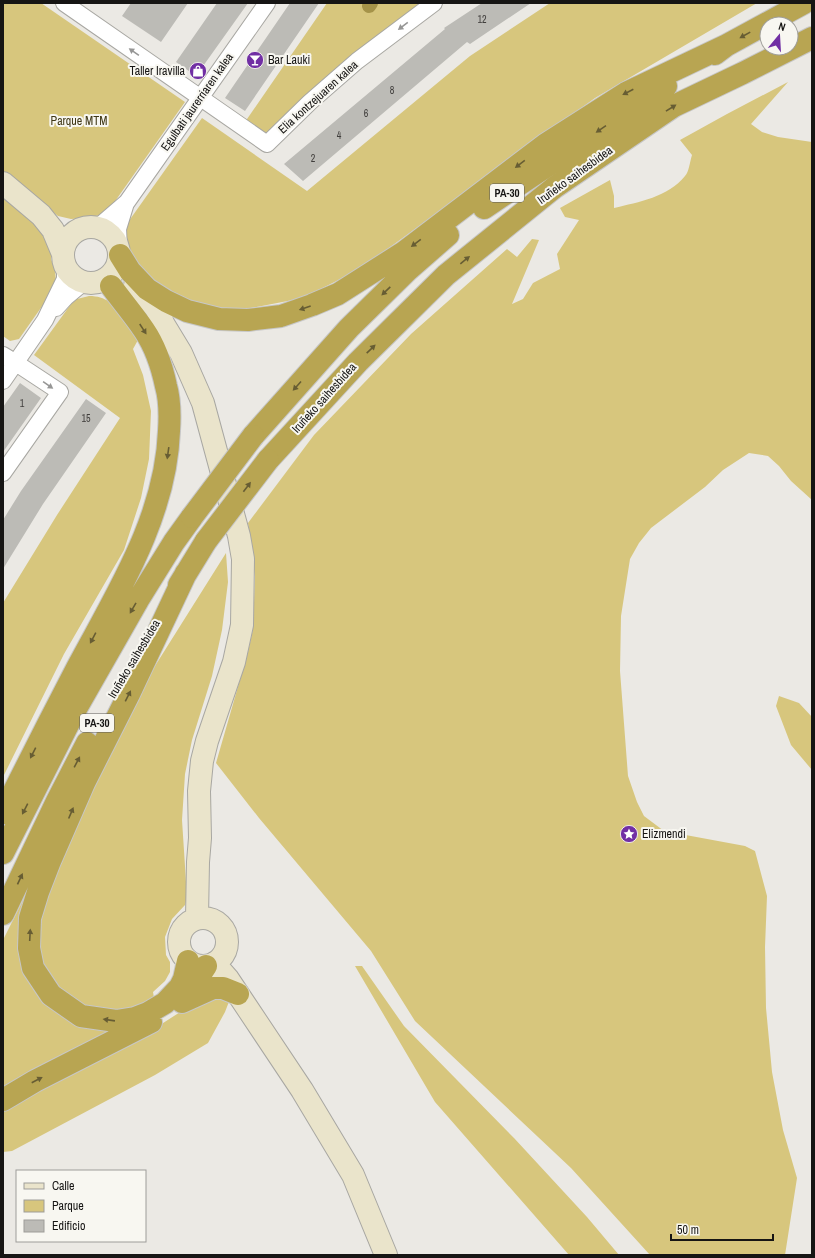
<svg xmlns="http://www.w3.org/2000/svg" width="815" height="1258" font-family="'Archivo Narrow',sans-serif">
	<style>
		.green { fill: #d7c67d }
		.lines { fill: none; stroke-linecap: round; stroke-linejoin: round }
		.canal { stroke: #a59349; stroke-width: 14 }
		.building { fill: #bcbbb6 }
		.street-casing { stroke: #a8a7a2; stroke-width: 18 }
		.secondary-casing { stroke: #a8a7a2; stroke-width: 24 }
		.highway-casing { stroke: #c7c7c7; stroke-width: 24 }
		.street { stroke: #fff; stroke-width: 16 }
		.secondary { stroke: #eae4cb; stroke-width: 22 }
		.highway { stroke: #b8a552; stroke-width: 22 }
		.highway-bridge-casing { stroke: #c7c7c7; stroke-width: 24; stroke-linecap: butt }
		.highway-bridge { stroke: #b8a552; stroke-width: 22 }
		.oneway { fill: #969695 }
		.oneway2 { fill: #675d33 }
		.labels { text-anchor: middle; dominant-baseline: central; stroke-width: 4; stroke-linejoin: round; paint-order: stroke }
		.number-label { font-size: 10px; fill: #403e3c }
		.shield { fill: #f8f7f1; stroke: #5a5956; stroke-width: 1 }
		.shield-label { font-size: 11px; font-weight: bold; fill: #161514 }
		.poi-label { font-size: 12px; fill: #161514; stroke: #f8f7f1; text-anchor: start }
		.street-label { font-size: 12px; fill: #161514; stroke: #f8f7f1 }
		.park-label { font-size: 12px; fill: #3f3716; stroke: #f8f7f1 }
	</style>
	<rect width="100%" height="100%" fill="#ebe9e4"/>
	<path class="green" d="M3,3H41L185,102L111,207L100,215L87,218L71,219L58,216L3,171Z
		M327,3H425L267,135L245,122Z
		M550,3H757L595,98L360,269L303,298L236,311L196,303L160,290L125,252L121,232L202,118L307,191L470,56Z
		M788,82L751,124L762,132L778,137L812,142V500L791,481L779,466L768,456L749,453L723,470L705,487L651,528L639,543L630,559L621,616L620,671L628,776L637,802L644,816L664,831L745,846L755,851L767,896L765,947L766,1008L772,1072L783,1130L797,1178L785,1255H650L571,1168L415,1021L371,951L259,818L216,763L248,652L253,629L255,576L248,523L314,435L411,334L507,249L517,257L532,239L539,240L512,304L523,299L533,283L560,269L557,254L579,220L565,217L560,208L610,180L614,196V208C639,202 668,197 685,176C689,172 690,161 692,155L680,140L727,114Z
		M3,194L36,221L52,247L51,259L55,270L56,282L50,295L19,339L10,341L3,336Z
		M89,296C98,296 103,298 110,302L138,340L133,349L143,375L151,411L149,459L141,498L124,550L64,654L3,777V603L57,515L120,418L34,355L71,304L77,299Z
		M226,553L228,582L222,630L212,676L192,740L185,774L182,820L187,897L185,905L172,919L165,937L166,955L170,962V972L165,981L153,992L154,998L134,1010L112,1015L87,1008L62,993L40,963L36,934L44,894L95,783L143,685Z
		M779,696L799,703L812,717V770L791,745L776,706Z
		M32,882L37,993L120,1028L3,1089V940Z
		M355,966H362L404,1026L514,1138L587,1217L619,1255H569L435,1102Z
		M202,998L230,999L225,1012L208,1043L155,1075L12,1151L3,1152V1111L44,1085L160,1025Z"/>
	<g class="lines">
		<path class="canal" d="M369,6L371,3"/>
	</g>
	<path class="building" d="M131,3H188L161,42L122,16Z
		M217,3H248L196,76L176,62Z
		M290,3H319L245,111L225,98Z
		M482,3H531L470,44L467,42L303,181L284,164L445,29L444,28Z
		M20,383L41,398L3,452V407Z
		M86,399L106,413L43,504L3,569V520L21,491Z"/>
	<g class="lines">
		<defs>
			<path id="street" d="M64,3L267,144L310,102L357,61L434,3
				M98,227L127,202L267,3
				M119,248L118,229L126,203
				M56,308L66,297L84,282
				M3,355L16,363L60,392L3,473
				M3,381L45,320L65,279V267"/>
			<path id="secondary" d="M3,183L41,215L53,230L63,254
				M63 255a28 28 0 1 1 56 0a28 28 0 1 1-56 0Z
				M135,286L156,308L164,325L181,353L203,403L239,536L243,559L242,625L234,662L207,741L202,761L199,791L200,838L198,862L197,918
				M179 942a24 24 0 1 1 48 0a24 24 0 1 1-48 0Z
				M214,963L228,979L302,1090L353,1175L386,1255"/>
			<path id="highway" d="M715,54L727,45L804,3
				M484,208L666,86
				M120,255L130,271L147,289L166,301L187,311L219,319L248,320L281,316L312,305L338,294L404,252L546,144L626,93L727,45
				M253,436L349,328L408,270L448,235
				M268,460L358,362L446,275L555,187L674,106L743,73L812,38
				M186,573L129,694L84,783L50,861L38,892L30,918L29,948L33,968L51,995L81,1016L116,1021L135,1018L148,1013L165,1003L180,987L184,979L188,961
				M179,585L206,541
				M3,813C27,765 52,716 77,668C117,593 166,517 169,431C170,416 170,400 166,386C162,367 155,346 144,330C134,315 122,301 111,286
				M3,853L77,707L138,600L174,542L192,517
				M3,914L57,801L87,743
				M185,998L206,966
				M182,1002L213,988H223L238,994
				M3,1100L35,1081L151,1022"/>
		</defs>
		<use href="#street" class="street-casing"/>
		<use href="#secondary" class="secondary-casing"/>
		<use href="#highway" class="highway-casing"/>
		<use href="#street" class="street"/>
		<use href="#secondary" class="secondary"/>
		<use href="#highway" class="highway"/>
		<defs>
			<path id="highway-bridge" d="M192,517L253,436
				M206,541L268,460"/>
		</defs>
		<use href="#highway-bridge" class="highway-bridge-casing"/>
		<use href="#highway-bridge" class="highway-bridge"/>
	</g>
	<defs><path id="oneway-solid" d="M-6-.8H1V-3.2L6.5 0L1 3.2V.8H-6Z"/></defs>
	<g class="oneway">
		<use href="#oneway-solid" transform="translate(403 26) rotate(143)"/>
		<use href="#oneway-solid" transform="translate(134 52) rotate(-145)"/>
		<use href="#oneway-solid" transform="translate(48 385) rotate(35)"/>
	</g>
	<g class="oneway2">
		<use href="#oneway-solid" transform="translate(745 35) rotate(151)"/>
		<use href="#oneway-solid" transform="translate(628 92) rotate(153)"/>
		<use href="#oneway-solid" transform="translate(671 108) rotate(-32)"/>
		<use href="#oneway-solid" transform="translate(601 129) rotate(146)"/>
		<use href="#oneway-solid" transform="translate(520 164) rotate(143)"/>
		<use href="#oneway-solid" transform="translate(416 243) rotate(143)"/>
		<use href="#oneway-solid" transform="translate(465 260) rotate(-39)"/>
		<use href="#oneway-solid" transform="translate(386 291) rotate(136)"/>
		<use href="#oneway-solid" transform="translate(305 308) rotate(161)"/>
		<use href="#oneway-solid" transform="translate(143 329) rotate(57)"/>
		<use href="#oneway-solid" transform="translate(371 349) rotate(-44)"/>
		<use href="#oneway-solid" transform="translate(297 386) rotate(132)"/>
		<use href="#oneway-solid" transform="translate(168 453) rotate(98)"/>
		<use href="#oneway-solid" transform="translate(247 487) rotate(-53)"/>
		<use href="#oneway-solid" transform="translate(133 608) rotate(120)"/>
		<use href="#oneway-solid" transform="translate(93 638) rotate(118)"/>
		<use href="#oneway-solid" transform="translate(128 696) rotate(-63)"/>
		<use href="#oneway-solid" transform="translate(33 753) rotate(117)"/>
		<use href="#oneway-solid" transform="translate(77 762) rotate(-62)"/>
		<use href="#oneway-solid" transform="translate(25 809) rotate(117)"/>
		<use href="#oneway-solid" transform="translate(71 813) rotate(-67)"/>
		<use href="#oneway-solid" transform="translate(20 879) rotate(-65)"/>
		<use href="#oneway-solid" transform="translate(30 935) rotate(-87)"/>
		<use href="#oneway-solid" transform="translate(109 1020) rotate(-172)"/>
		<use href="#oneway-solid" transform="translate(37 1080) rotate(-28)"/>
	</g>
	<defs>
		<symbol id="bar-disc" viewBox="-11 -11 22 22"><circle r="9.5" fill="#712fa4" stroke="#f8f7f1"/><path d="M-6-5H6L.8 .8V4.5H3.5V6h-7V4.5H-.8V.8Z" fill="#fff"/></symbol>
		<symbol id="shop-disc" viewBox="-11 -11 22 22"><circle r="9.5" fill="#712fa4" stroke="#f8f7f1"/><path d="M-5-2.5h2.3a2.7 3.5 0 0 1 5.4 0H5L5.5 6h-11ZM-1.5-2.5h3a1.5 2.3 0 0 0-3 0Z" fill="#fff"/></symbol>
		<symbol id="sight-disc" viewBox="-11 -11 22 22"><circle r="9.5" fill="#712fa4" stroke="#f8f7f1"/><path d="M0-6L1.8-2.2L6-1.7L2.9 1.2L3.7 5.4L0 3.3L-3.7 5.4L-2.9 1.2L-6-1.7L-1.8-2.2Z" fill="#fff"/></symbol>
	</defs>
	<g fill-rule="evenodd">
		<use href="#bar-disc" x="245" y="50" width="20" height="20"/>
		<use href="#shop-disc" x="188" y="61" width="20" height="20"/>
		<use href="#sight-disc" x="619" y="824" width="20" height="20"/>
	</g>
	<g class="labels">
		<g class="number-label">
			<text x="482" y="19">12</text>
			<text x="392" y="90">8</text>
			<text x="366" y="113">6</text>
			<text x="339" y="135">4</text>
			<text x="313" y="158">2</text>
			<text x="22" y="403">1</text>
			<text x="86" y="418">15</text>
		</g>
		<g class="shield">
			<rect x="490" y="184" width="34" height="18" rx="3"/>
			<rect x="80" y="714" width="34" height="18" rx="3"/>
		</g>
		<g class="shield-label">
			<text x="507" y="193">PA-30</text>
			<text x="97" y="723">PA-30</text>
		</g>
		<g class="poi-label">
			<text x="268" y="60">Bar Lauki</text>
			<text x="185" y="71" text-anchor="end">Taller Iravilla</text>
			<text x="642" y="834">Elizmendi</text>
		</g>
		<g class="street-label">
			<text transform="translate(318 97) rotate(-42)">Elia kontzejuaren kalea</text>
			<text transform="translate(197 102) rotate(-55)">Egulbati jaurerriaren kalea</text>
			<text transform="translate(575 175) rotate(-36)">Iruñeko saihesbidea</text>
			<text transform="translate(324 398) rotate(-48)">Iruñeko saihesbidea</text>
			<text transform="translate(134 659) rotate(-59)">Iruñeko saihesbidea</text>
		</g>
		<g class="park-label">
			<text x="79" y="121">Parque MTM</text>
		</g>
	</g>
	<rect width="815" height="1258" fill="none" stroke="#161514" stroke-width="8"/>
	<rect x="16" y="1170" width="130" height="72" fill="#f8f7f1" stroke="#9e9d99"/>
	<rect x="24" y="1183" width="20" height="6" fill="#eae4cb" stroke="#9e9d99"/>
	<text x="52" y="1190" font-size="12" fill="#161514">Calle</text>
	<rect x="24" y="1200" width="20" height="12" fill="#d7c67d" stroke="#9e9d99"/>
	<text x="52" y="1210" font-size="12" fill="#161514">Parque</text>
	<rect x="24" y="1220" width="20" height="12" fill="#bcbbb6" stroke="#9e9d99"/>
	<text x="52" y="1230" font-size="12" fill="#161514">Edificio</text>
	<g transform="translate(779 36) rotate(18)"><circle r="19" fill="#f8f7f1" stroke="#9e9d99"/>
	<path d="M0-3L7 15L0 10L-7 15Z" fill="#712fa4"/>
	<text y="-6" font-size="11" font-weight="bold" text-anchor="middle" fill="#161514">N</text>
	</g>
	<path d="M671 1234v6h102v-6" fill="none" stroke="#161514" stroke-width="2"/>
	<text x="677" y="1234" font-size="12" fill="#161514" stroke="#f8f7f1" stroke-width="3" paint-order="stroke">50 m</text>
</svg>
